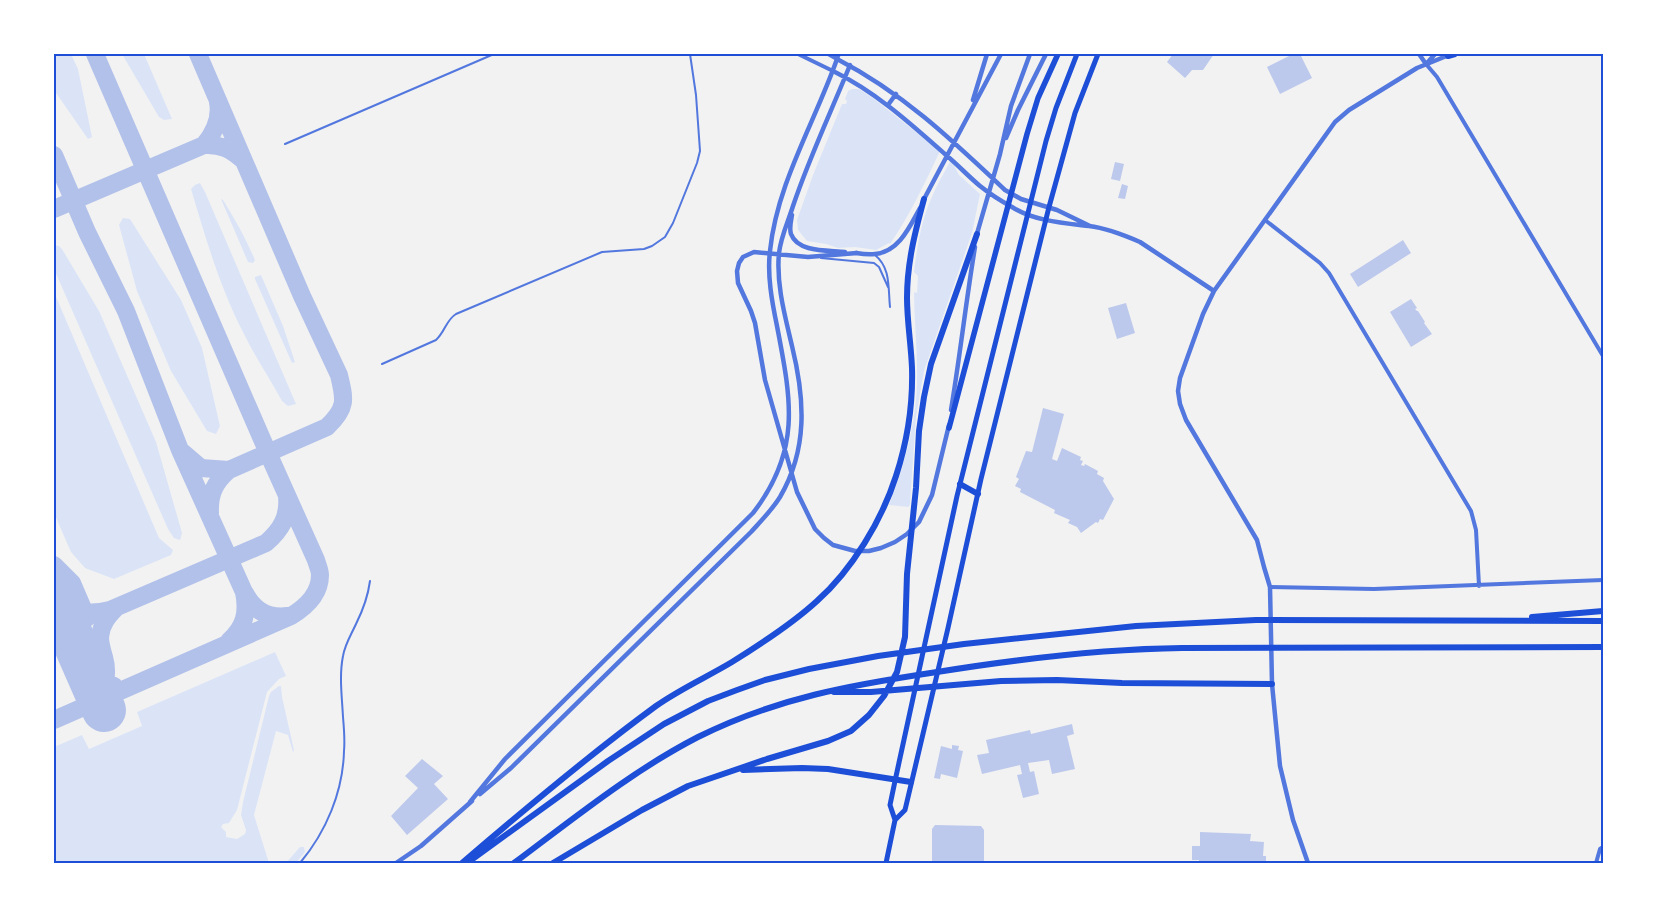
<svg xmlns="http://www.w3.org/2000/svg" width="1657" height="917" font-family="'Source Sans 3',sans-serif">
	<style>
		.green { fill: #dbe4f7 }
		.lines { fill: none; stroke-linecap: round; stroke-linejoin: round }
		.taxiway { stroke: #b2c1ea; stroke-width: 18 }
		.runway { stroke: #b2c1ea; stroke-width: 44 }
		.building { fill: #bdc9ec }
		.service { stroke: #5277de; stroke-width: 2 }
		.minor { stroke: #5277de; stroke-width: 4 }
		.tertiary { stroke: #5277de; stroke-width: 4.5 }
		.secondary { stroke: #1d4ed8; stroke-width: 5 }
		.trunk { stroke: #1d4ed8; stroke-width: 5.5 }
		.motorway { stroke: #1d4ed8; stroke-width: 6 }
		.neatline { fill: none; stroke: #1d4ed8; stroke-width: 2 }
	</style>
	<rect width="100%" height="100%" fill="#f2f2f2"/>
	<path class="green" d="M54,54H71L78,69L92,137L88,139L54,90Z
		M122,54H144L172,119L164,120L159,117Z
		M852,89H859L873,98L940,151C925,183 910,215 890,244L889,243L876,250L855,247L838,248L826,244L807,241L798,230L797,220L813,175L842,104H846L847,101L845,99L848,91Z
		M951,160L959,175L980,194L972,233L924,371L916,417L910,504L909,507L889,505C906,461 918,417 917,370C917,344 914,318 914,292L917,293L918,276L914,272C917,248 921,221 931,199C936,186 944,173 951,160Z
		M200,183L205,192L296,404L288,406L282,401C270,379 255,357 244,334C220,288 206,239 191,189L195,185Z
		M221,199L223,200C235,219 246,239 255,260L253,263L248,262Z
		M123,218L130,219L181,300L202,348L220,426L216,434L207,431L171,371L137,291L119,225Z
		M54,245L59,246L62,249L99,311L156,442L182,533L180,540L174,538L168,529L54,269Z
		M261,275L283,326L295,362L292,363L255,279V277Z
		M54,292L159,538L173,550L171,555L114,579L85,568L71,552L54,513Z
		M275,652L286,676L279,679L267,692L237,810L229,823L223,824L221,827L226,832V837L237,839L245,834L246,830L241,815L243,802L269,696L271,692L279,686H281L282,697L294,750L293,752L288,735L276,731L254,815L269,863H54V747L82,735L89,749L142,726L137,712Z
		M300,847H304L305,852L296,863H286Z"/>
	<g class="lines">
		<path class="taxiway" d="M204,145C214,133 221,118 218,102
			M54,155L87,232L126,311L180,450L244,592C248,612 245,627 229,641
			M54,209L204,145C221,144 231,149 244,161
			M180,450L201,468L229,470L327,427C347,408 345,400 339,375L302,296L198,54
			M210,513C209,494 215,482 229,470
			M54,565L72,583L87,618
			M54,591C69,612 85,616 110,610L266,543C281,530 289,517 287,496
			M245,593C254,611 268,619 288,616
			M86,670L100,681L114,686
			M90,702C105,690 109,675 104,657C102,650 100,644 100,637C101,624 108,616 117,607
			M54,720L291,616C306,607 320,594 320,575C320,570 317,564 316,560L268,453L95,54"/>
		<path class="runway" d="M54,596L104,710"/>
	</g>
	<path class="building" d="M1173,54H1214L1203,70H1192L1185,78L1167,62Z
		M1293,54H1300L1312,78L1280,94L1267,67Z
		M1115,162L1124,164L1120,181L1111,179Z
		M1122,184L1128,186L1125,199L1118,198Z
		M1403,240L1411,253L1358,287L1350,274Z
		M1411,299L1417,308L1415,309L1417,311H1418L1425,322L1424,323L1432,334L1411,347L1390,312Z
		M1126,303L1135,333L1117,339L1108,308Z
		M1043,408L1064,414L1052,459L1057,461L1062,448L1081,457L1080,460L1083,461L1081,465L1084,466L1085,464L1098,471L1097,474L1104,478L1103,481L1114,499L1103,520L1100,519L1098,523L1096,522L1081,533L1077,527L1068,523L1070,520L1054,513L1055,510L1020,492L1021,489L1015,486L1019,479L1016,477L1026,451L1032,452Z
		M1072,724L1074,734L1067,736L1075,769L1052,774L1049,760L1028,763L1030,772L1034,771L1039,794L1023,798L1017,775L1022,774L1020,765L982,774L977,755L989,753L986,740L1030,730L1031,734Z
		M952,745L959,746L958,750L963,751L957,778L941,774L940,779L934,778L941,746L952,749Z
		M422,759L443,776L434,784L448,799L407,835L391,816L418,788L405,776Z
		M935,825L981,826L984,830V863H932V829Z
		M1200,832L1251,834L1250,841L1264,842L1263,856H1266V861H1263V863H1199V860H1192V846H1200Z"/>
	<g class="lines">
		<path class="service" d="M285,144L494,54
			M875,255C891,268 888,288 890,307
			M821,258L874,263L879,267L888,287
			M382,364L436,340C445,332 446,320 456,314L602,252L644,249L652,246L665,237L673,223L697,163L700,151L696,95L690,54
			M300,863C326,832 343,792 344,751C345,740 344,728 343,717C342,697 339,676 343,656C345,644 351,635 356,624C363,610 368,596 370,581"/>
		<path class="minor" d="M798,54L833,71
			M828,54L837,59L839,54
			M1426,64L1437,77L1603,356
			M1265,220L1320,263L1329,273L1471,511L1476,530L1479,586
			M1270,587L1374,589L1603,580
			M1596,863L1600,849L1603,847"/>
		<path class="tertiary" d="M1419,54L1426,64
			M1428,62L1435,54
			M833,71C876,92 911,124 946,155C958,165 968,176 980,186C990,194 1001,201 1012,207C1034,221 1063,223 1089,226C1106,228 1124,235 1140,242L1214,291
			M973,100L987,54
			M888,105L896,94
			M1006,138L1018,110L1046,54
			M923,201L1001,54
			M792,215C791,221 789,228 791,234C798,253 829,250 845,252
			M976,237L1000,154L1011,106L1030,54
			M856,253C862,254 869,255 875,254C899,252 910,226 920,208
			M857,253L808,257L754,252L743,257L739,263L737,271L738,283L751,311L755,323L765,380L797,492L815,529L824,538L833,545L855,551H869L881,548L895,542L907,534L919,522L932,495L949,425
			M951,410C960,356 966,301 975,247
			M480,794L511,768L751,532C761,521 772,510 780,497C808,449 805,399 792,346C785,316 776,284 779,253C781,236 788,222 793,206C809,158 831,112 850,65
			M470,802L505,759L753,513C802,450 791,399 777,326C772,302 767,275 770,251C777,183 815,122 837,59C903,93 952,140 1005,190L1021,199L1057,210L1090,226
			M396,863L421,846L472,801
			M1308,863L1293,820L1280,766L1272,684L1270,587L1264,567L1257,540L1186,420L1180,404L1178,391L1180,378L1203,314L1214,291L1335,122L1349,110L1417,68L1449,55"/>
		<path class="secondary" d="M895,820L905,810L948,628L981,479L1049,207L1075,113L1098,54
			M886,863L895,820L890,805L895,781L957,496L1046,141L1056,108L1077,54"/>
		<path class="trunk" d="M949,428L1027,134L1038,98L1058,54"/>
		<path class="motorway" d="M1448,56L1455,54
			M960,484L978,494
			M1532,617L1603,611
			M834,692H871L1001,681L1057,680L1122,683L1272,684
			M743,770L802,768L828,769L911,782
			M462,863C525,809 589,755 656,706C680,689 707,677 732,662C761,644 792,624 817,601C852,570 882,520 896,476C907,442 913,403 912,368C911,344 907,321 907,298C907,263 915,232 924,199
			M467,863L608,761L664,724L708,701L737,690L765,680L809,669L878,656L964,644L1136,626L1256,620L1603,621
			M514,863C573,819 632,771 698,737C776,698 851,685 937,672C1018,659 1100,649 1182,648L1603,647
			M553,863L642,810L688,786L767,759L828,741L851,731L869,715L884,696L897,672L905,637L907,574L916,488L919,431L924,397L931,364L977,234"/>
	</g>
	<rect width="1657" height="917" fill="none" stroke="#ffffff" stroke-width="110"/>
	<rect x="55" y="55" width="1547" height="807" class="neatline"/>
</svg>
